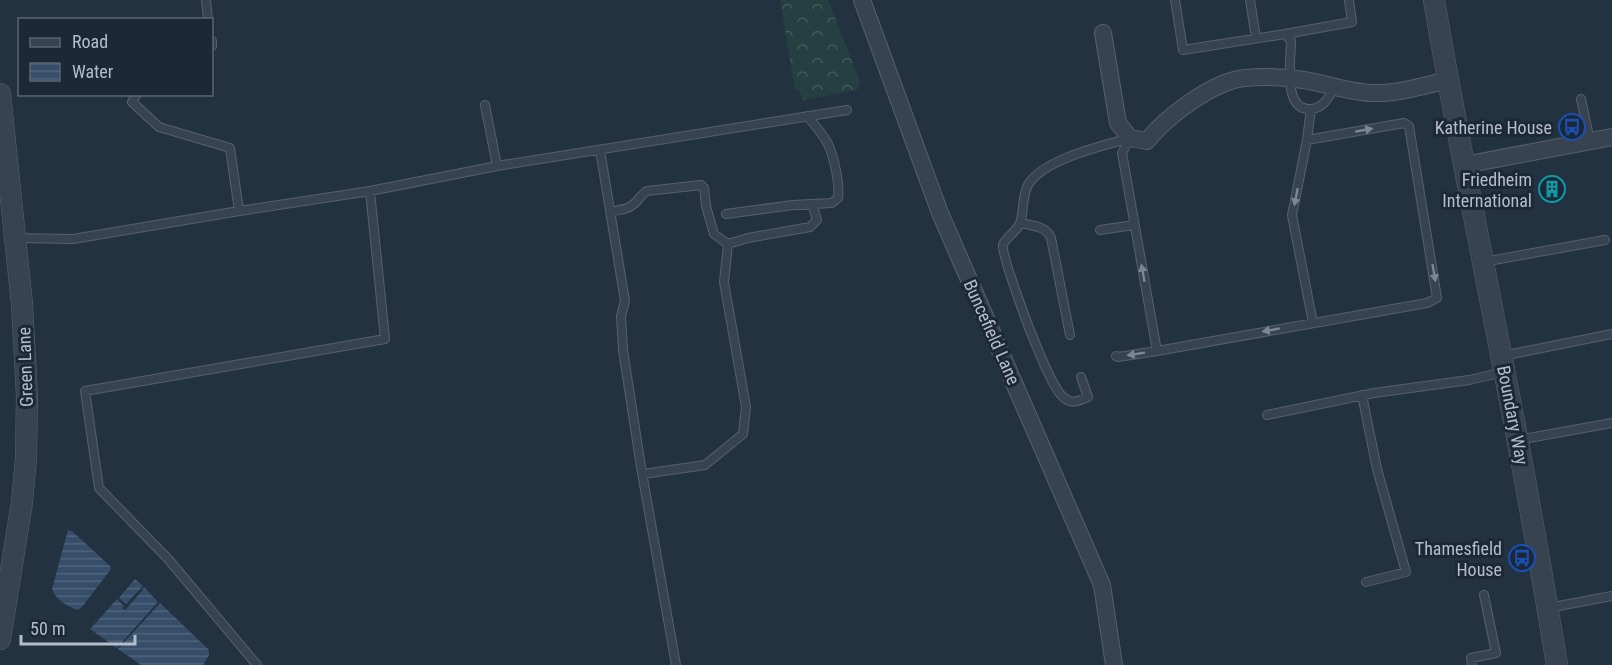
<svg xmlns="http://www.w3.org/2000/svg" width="1612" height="665" font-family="'Roboto Condensed',sans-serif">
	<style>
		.forest { fill: url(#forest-crowns) }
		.water { fill: url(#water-rules) }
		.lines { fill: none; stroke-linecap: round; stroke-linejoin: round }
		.service-casing { stroke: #56616e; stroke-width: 10 }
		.minor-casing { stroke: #56616e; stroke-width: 18 }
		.tertiary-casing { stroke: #56616e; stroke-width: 22 }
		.service { stroke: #384351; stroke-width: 8 }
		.minor { stroke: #384351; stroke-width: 16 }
		.tertiary { stroke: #384351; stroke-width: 21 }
		.oneway { fill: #7c8794 }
		.labels { text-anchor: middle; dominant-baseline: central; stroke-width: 6; stroke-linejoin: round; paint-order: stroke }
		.poi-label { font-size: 18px; fill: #b4becb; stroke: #1d2836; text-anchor: end }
		.street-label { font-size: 18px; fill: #b4becb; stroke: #1d2836 }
	</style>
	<defs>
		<pattern id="forest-crowns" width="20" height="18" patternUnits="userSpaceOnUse" patternTransform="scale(1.5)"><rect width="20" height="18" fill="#264042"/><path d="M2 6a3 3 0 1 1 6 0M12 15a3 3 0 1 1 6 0" fill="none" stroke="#435a5c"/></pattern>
		<pattern id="water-rules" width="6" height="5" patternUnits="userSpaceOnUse" patternTransform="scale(1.5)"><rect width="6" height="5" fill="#364e69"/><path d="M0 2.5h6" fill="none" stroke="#51667d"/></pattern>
	</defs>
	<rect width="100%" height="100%" fill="#233241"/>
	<path class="forest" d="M780,0H828L860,82L857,90L804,100L798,89L795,90Z"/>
	<path class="water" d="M68,530L73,532L110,566L111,569L82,607L78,610C68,607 55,599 52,589Z
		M135,579L143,586L126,604L119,598Z
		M144,587L158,602L117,648L90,629L117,599L124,606L122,608L125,610L142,591Z
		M160,603L209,650V655L203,665H141L118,649Z"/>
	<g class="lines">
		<defs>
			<path id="service" d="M206,0L208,20
				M1175,0L1183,50L1285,34L1291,41C1291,59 1282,111 1311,109C1324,108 1329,97 1334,87
				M1250,0L1256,38
				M1285,34L1352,22L1349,0
				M212,41V46
				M137,94L132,102L159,127L230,148L239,211
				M1581,99L1590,141
				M485,105L497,166
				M1311,109L1307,140L1292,215L1313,323
				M1130,138L1122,153L1157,351L1427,303L1437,298L1409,126L1404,123L1307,140
				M600,150L625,301L621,316L623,350L641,467L676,665
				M610,212C617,210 626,210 631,206C638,202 640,195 647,191L701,185L704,188L706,206L714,234L728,244
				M726,214L793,205L832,203L838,198C840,184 834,157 828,144C823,134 815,125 807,116
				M1021,223C1033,226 1046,226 1051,238L1070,335
				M1100,230L1134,225
				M16,238L73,239L239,211L370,191L497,166L847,110
				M1483,262L1605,240
				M1116,356L1118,357L1157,351
				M1502,356L1612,334
				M1081,377L1088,397C1078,401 1072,405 1063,397C1051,386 1036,344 1029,328C1025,317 1001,253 1003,245C1006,236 1019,231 1021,220C1024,207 1022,197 1028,185C1043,159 1102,146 1130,138
				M1362,395L1377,469L1406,572L1366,582
				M1267,415L1374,393L1469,380L1504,372
				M1518,440L1612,423
				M643,474L705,465L743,434L746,407L724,282L728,244L748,238L810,227L817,220L812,204
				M1548,608L1612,596
				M257,665L169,560L99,488L85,391L385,339L370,191
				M1472,665L1471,658L1496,653L1484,595"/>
			<path id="minor" d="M862,0L940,213L1102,585L1114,665
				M1103,33L1118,123L1130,138L1147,141C1166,117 1213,81 1245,78C1264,76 1285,77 1304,80C1327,84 1348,92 1371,93C1397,94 1423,86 1448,80
				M1464,165L1612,137"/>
			<path id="tertiary" d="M1434,0C1455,125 1481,250 1505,375C1524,471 1541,568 1557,665
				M0,94L22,304L27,397L26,458L22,502L0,639"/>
		</defs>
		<use href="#service" class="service-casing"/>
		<use href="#minor" class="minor-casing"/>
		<use href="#tertiary" class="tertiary-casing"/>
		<use href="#service" class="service"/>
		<use href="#minor" class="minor"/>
		<use href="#tertiary" class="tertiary"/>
	</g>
	<defs><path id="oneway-solid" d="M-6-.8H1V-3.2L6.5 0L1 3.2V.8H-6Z" transform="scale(1.5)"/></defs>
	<g class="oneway">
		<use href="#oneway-solid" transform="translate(1364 130) rotate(-10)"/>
		<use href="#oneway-solid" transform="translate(1296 197) rotate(101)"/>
		<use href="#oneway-solid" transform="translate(1143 273) rotate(-100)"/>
		<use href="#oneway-solid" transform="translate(1434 273) rotate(80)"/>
		<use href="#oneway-solid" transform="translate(1271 330) rotate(170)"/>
		<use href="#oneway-solid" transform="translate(1136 354) rotate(171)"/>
	</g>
	<defs>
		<symbol id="bus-ring" viewBox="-11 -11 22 22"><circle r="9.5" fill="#1d2836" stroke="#1a4fb4" stroke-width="1.5"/><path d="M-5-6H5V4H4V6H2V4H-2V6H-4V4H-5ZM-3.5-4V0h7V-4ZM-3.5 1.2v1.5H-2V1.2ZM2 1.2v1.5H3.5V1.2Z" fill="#1a4fb4"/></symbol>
		<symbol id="building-ring" viewBox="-11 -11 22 22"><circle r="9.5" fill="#1d2836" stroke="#0f9aa8" stroke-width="1.5"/><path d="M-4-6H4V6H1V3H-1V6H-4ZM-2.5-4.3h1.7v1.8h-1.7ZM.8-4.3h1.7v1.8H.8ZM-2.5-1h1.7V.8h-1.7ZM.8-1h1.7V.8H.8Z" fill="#0f9aa8"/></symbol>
	</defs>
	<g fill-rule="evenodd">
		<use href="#bus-ring" x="1557" y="112" width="30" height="30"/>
		<use href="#building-ring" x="1537" y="174" width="30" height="30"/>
		<use href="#bus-ring" x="1507" y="543" width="30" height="30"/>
	</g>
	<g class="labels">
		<g class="poi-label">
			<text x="1552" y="127">Katherine House</text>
			<text x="1532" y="179">Friedheim<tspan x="1532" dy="21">International</tspan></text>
			<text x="1502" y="548">Thamesfield<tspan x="1502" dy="21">House</tspan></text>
		</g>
		<g class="street-label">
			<text transform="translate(992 332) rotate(66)">Buncefield Lane</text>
			<text transform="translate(25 367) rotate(-92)">Green Lane</text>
			<text transform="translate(1513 415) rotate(79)">Boundary Way</text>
		</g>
	</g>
	<rect x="18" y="18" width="195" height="78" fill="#1d2836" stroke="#596472" stroke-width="1.5"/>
	<rect x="30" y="38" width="30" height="9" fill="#384351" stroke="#596472" stroke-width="1.5"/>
	<text x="72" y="48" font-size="18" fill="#b4becb">Road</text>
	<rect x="30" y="63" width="30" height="18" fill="url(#water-rules)" stroke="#596472" stroke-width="1.5"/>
	<text x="72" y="78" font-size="18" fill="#b4becb">Water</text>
	<path d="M21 635v9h114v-9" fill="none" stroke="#b4becb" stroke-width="3"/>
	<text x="30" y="635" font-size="18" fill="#b4becb" stroke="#1d2836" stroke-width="4.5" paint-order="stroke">50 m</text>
</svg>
